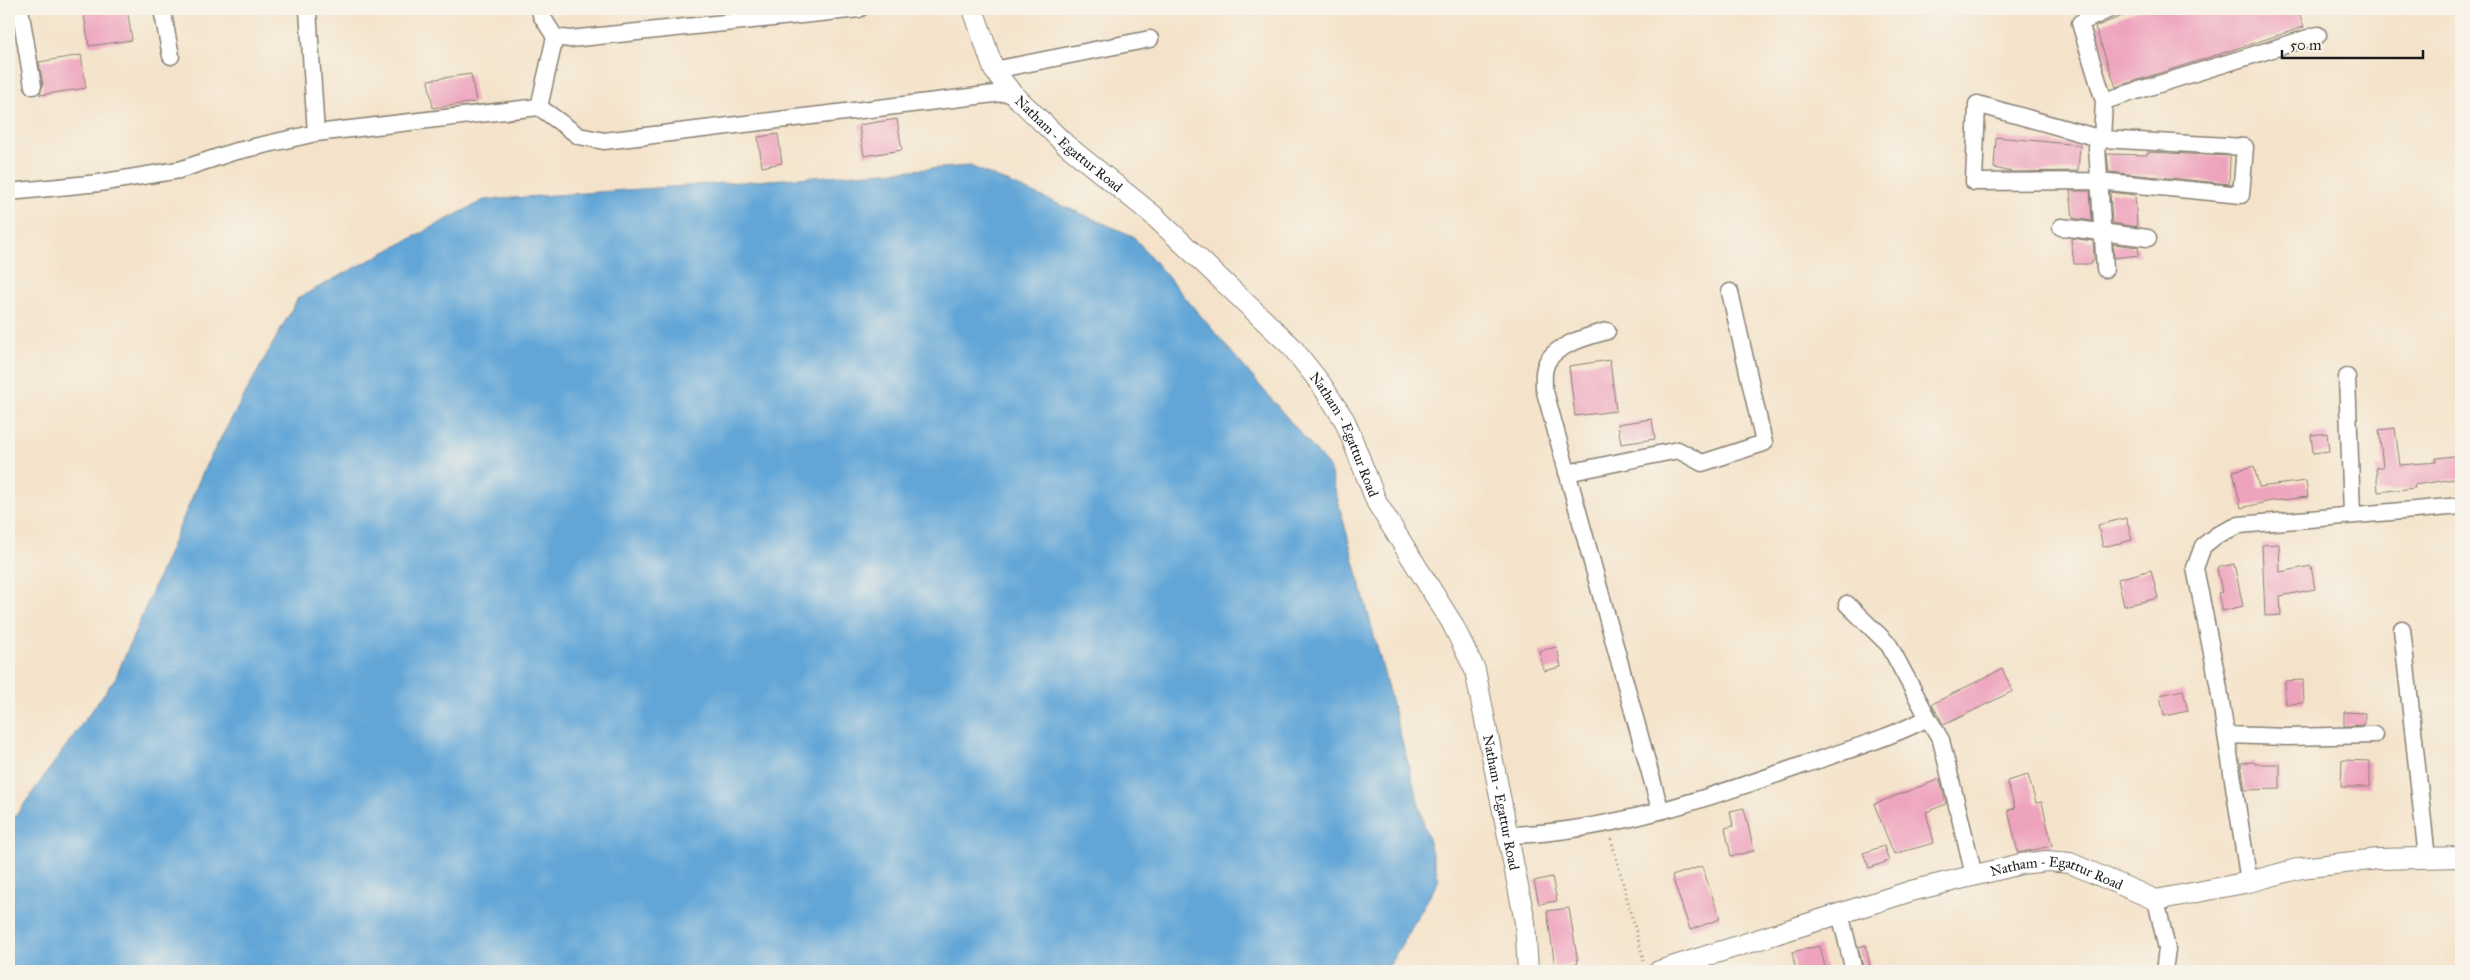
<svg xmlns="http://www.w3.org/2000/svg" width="2470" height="980" font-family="'IM FELL Great Primer',serif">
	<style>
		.water { fill: #62a6d7; stroke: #3f617a }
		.building { fill: #eea3bd }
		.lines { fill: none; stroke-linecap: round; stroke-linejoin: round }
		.minor-casing { stroke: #888073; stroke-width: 19 }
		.tertiary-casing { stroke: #888073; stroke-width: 22 }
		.path { stroke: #888073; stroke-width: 3; stroke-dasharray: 1 4; stroke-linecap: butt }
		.minor { stroke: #fff; stroke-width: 16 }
		.tertiary { stroke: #fff; stroke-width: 20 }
		.labels { text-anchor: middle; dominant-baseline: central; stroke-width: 4.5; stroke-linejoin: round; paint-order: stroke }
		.street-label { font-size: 14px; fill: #1c1c1c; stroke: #f7f3e8 }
	</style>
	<rect width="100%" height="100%" fill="#f7f3e8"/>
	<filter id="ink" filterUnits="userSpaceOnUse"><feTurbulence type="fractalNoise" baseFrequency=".02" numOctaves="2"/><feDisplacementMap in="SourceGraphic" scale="10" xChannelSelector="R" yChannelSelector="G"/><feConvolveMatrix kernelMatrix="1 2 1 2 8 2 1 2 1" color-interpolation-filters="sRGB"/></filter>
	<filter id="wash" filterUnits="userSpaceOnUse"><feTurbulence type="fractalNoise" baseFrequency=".0096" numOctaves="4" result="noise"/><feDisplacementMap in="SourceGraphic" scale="20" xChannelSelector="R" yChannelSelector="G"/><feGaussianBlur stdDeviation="1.12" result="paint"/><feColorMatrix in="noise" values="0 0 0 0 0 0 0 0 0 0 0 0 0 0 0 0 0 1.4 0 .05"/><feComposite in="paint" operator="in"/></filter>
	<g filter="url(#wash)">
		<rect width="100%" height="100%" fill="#f4e3ca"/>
		<path class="water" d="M970,166L1133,236L1329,467L1439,880L1386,971H9V825L116,677L205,467L298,298L484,200Z"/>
		<g id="blocks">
			<path class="building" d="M83,9H127L132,40L89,46Z
				M2139,9H2298L2304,27L2116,87L2095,27Z
				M81,55L86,88L40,95L43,84L39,62Z
				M471,74L476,102L433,108L428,80Z
				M897,119L902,150L864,156L859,125Z
				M778,134L782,163L762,167L758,137Z
				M1996,137L2080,145L2078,171L2012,172L1994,168Z
				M2147,152L2230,156L2229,184L2109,172L2107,154L2147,155Z
				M2070,191H2090L2092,221L2073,218Z
				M2110,192L2135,195L2137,227L2112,223Z
				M2071,238L2093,241L2094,260H2092V264H2074Z
				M2113,244L2138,247L2139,255L2114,258Z
				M1610,360L1616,411L1575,416L1569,366Z
				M1652,419L1655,439L1621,444L1618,424Z
				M2395,428L2400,465L2436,462V458L2461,455V478L2414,485L2415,488L2378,492L2376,467H2383L2379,430Z
				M2327,433L2329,451L2313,453L2311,435Z
				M2254,466L2259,487L2306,481L2308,497L2271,501L2241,508L2233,471Z
				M2126,518L2132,540L2103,547L2098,525Z
				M2279,544L2280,572L2311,566L2315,589L2280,596L2281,615L2265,616L2262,545Z
				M2234,564L2243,606L2222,611L2218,593L2222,592L2217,568Z
				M2151,570L2158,598L2124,606L2118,579Z
				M1557,647L1561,667L1544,671L1539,651Z
				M2002,669L2013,691L1944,725L1932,704Z
				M2303,680L2304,703L2286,704L2285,681Z
				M2183,690L2188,711L2164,716L2160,695Z
				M2344,712L2365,713L2364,725L2344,726Z
				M2342,760L2370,761V787H2341Z
				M2254,762L2255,764H2280V789L2245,790L2241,763Z
				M2028,775L2036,803L2042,802L2052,846L2018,853L2008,810L2015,808L2007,781Z
				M1940,779L1946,804L1926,812L1934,843L1894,854L1874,804Z
				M1744,808L1754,851L1731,856L1725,828L1733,826L1730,811Z
				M1884,846L1889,861L1869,868L1863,853Z
				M1702,866L1720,919L1690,930L1672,876Z
				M1552,877L1557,901L1539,904L1534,881Z
				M1569,908L1578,963L1555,967L1547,911Z
				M1866,945L1871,971H1864L1858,947Z
				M1820,946L1826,971H1796L1792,952Z"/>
		</g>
	</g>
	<g filter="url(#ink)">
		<use href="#blocks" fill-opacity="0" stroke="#888073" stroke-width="1"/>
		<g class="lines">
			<defs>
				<path id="minor" d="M20,9L33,86
					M162,9L171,56
					M308,9L316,133
					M541,9V15L555,37L570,39L859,9
					M2110,9L2080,23L2104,101L2318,35
					M994,70L1150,39
					M2104,101L2102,139L2097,147L2105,269
					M1977,104L2102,139L2245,147L2241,195L2098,181L1974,182Z
					M539,107L555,37
					M9,192L99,183L179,170L233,152L316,133L539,107L579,136L604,141L1011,92
					M2061,227L2148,238
					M1607,331C1589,336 1549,346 1545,368C1543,374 1544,381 1544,388L1660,809
					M2347,377L2352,514
					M1567,473L1678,450L1702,463L1764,443L1730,292
					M1847,604L1889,645L1928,718
					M2402,629L2427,858
					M2226,735L2288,737L2374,735
					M1509,835C1610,832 1709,798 1803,765C1845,751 1889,738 1928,718L1941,740L1974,875
					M2249,882L2218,683L2195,568L2203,546L2217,535L2239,525L2461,506
					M2156,900L2167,949L2164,971
					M1840,913L1854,971"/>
				<g id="tertiary">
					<path id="s1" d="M973,9L994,70L1011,92L1065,144L1153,215L1291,346L1321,384L1345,421L1377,503L1452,623L1475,670L1525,922L1528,971"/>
					<path id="s2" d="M1659,971L1911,891L2021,864L2047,861L2070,863L2156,900L2249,882L2301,868L2378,859L2461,857"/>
				</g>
			</defs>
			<use href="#minor" class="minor-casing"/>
			<use href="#tertiary" class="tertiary-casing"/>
			<path class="path" d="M1611,839L1644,961"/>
			<use href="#minor" class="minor"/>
			<use href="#tertiary" class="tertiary"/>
		</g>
	</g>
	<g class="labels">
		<g class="street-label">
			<text stroke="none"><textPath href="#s1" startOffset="170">Natham - Egattur Road</textPath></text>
			<text stroke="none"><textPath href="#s1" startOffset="575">Natham - Egattur Road</textPath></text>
			<text stroke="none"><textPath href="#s1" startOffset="980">Natham - Egattur Road</textPath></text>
			<text stroke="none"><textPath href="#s2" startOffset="415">Natham - Egattur Road</textPath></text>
		</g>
	</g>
	<rect width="2470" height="980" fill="none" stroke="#f7f3e8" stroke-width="30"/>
	<path d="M2282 50v8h141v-8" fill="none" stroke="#1c1c1c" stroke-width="2.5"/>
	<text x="2290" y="50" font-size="15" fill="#1c1c1c" stroke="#f7f3e8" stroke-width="4" paint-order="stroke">50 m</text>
</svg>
